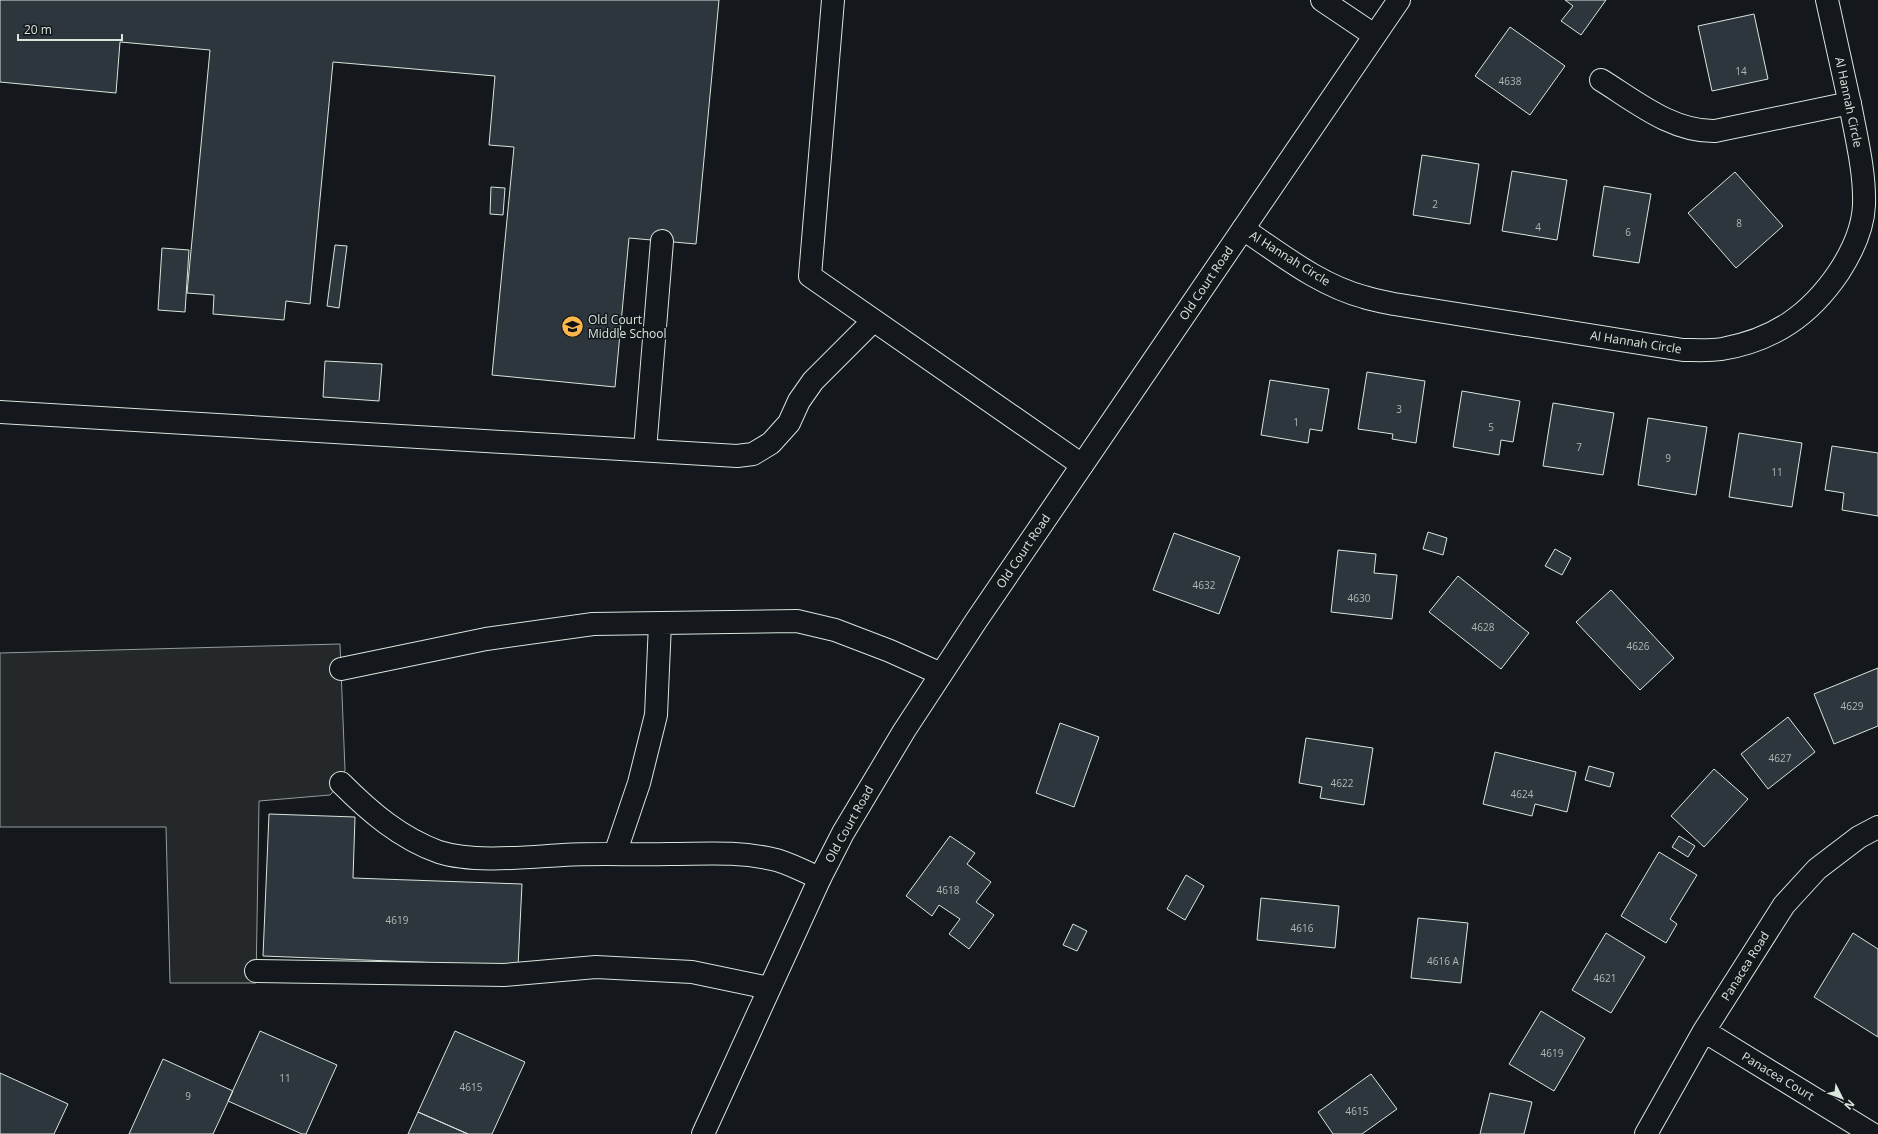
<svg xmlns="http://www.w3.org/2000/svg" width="1878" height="1134" font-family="'Open Sans',sans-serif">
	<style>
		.parking { fill: #24282b; stroke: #939e99 }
		.building { fill: #2c363c; stroke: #d8e6dc }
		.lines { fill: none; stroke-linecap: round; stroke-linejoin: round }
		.minor-casing { stroke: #d8e6dc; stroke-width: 24 }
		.major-casing { stroke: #d8e6dc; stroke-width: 24 }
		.minor { stroke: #14181c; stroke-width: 22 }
		.major { stroke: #14181c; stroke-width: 22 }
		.labels { text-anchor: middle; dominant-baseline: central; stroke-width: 3; stroke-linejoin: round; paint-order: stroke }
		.number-label { font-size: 10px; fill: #adbab4 }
		.street-label { font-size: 12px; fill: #d8e6dc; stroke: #14181c }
		.poi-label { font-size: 12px; fill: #d8e6dc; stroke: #14181c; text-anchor: start }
	</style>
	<rect width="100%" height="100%" fill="#14181c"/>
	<path class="parking" d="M340,644L345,770L341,783L330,795L259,801L256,983H170L166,827H0V653Z"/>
	<path class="building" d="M0,0H719L696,244L629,238L615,387L492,375L514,147L489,145L495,76L333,62L310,304L286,301L284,320L213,314L214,295L187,293L210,50L120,42L116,93L0,82Z
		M1565,0H1606L1581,35L1561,21L1573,6Z
		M1754,14L1768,79L1712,91L1698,26Z
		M1510,27L1565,66L1530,115L1475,76Z
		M1422,155L1479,164L1470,224L1413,215Z
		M1512,171L1567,180L1557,240L1502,231Z
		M1735,172L1783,226L1736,268L1688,213Z
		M1604,186L1651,194L1639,263L1593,256Z
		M491,187L505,188L503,215L490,214Z
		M335,245L347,246L339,308L327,306Z
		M162,248L189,250L185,312L158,310Z
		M325,361L382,364L379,401L323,397Z
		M1367,372L1425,381L1416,443L1392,439L1393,434L1358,429Z
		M1270,380L1329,389L1322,431L1310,429L1308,443L1261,435Z
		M1462,391L1520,401L1513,442L1501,440L1499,455L1453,447Z
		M1553,403L1614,413L1603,475L1543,466Z
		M1648,418L1707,427L1696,495L1638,485Z
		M1739,433L1802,443L1792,507L1729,497Z
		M1832,446L1878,453V516L1842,510L1844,493L1825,490Z
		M1428,532L1447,538L1443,555L1423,549Z
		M1174,533L1240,557L1219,614L1153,590Z
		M1555,549L1571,558L1562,575L1545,566Z
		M1338,550L1376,554L1374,573L1397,575L1392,619L1331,612Z
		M1458,576L1529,633L1501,669L1429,612Z
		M1611,590L1674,658L1640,690L1576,622Z
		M1878,668V726L1834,744L1814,694Z
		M1788,717L1815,752L1768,789L1741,754Z
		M1060,723L1099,737L1074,807L1036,793Z
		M1306,738L1373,748L1364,805L1320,798L1322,787L1299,783Z
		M1495,752L1576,772L1567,812L1535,804L1532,816L1483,804Z
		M1589,766L1614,773L1610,787L1585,780Z
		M1714,769L1748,799L1704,847L1671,816Z
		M269,814L355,817L353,878L522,884L518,966L263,956Z
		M950,836L975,853L967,864L991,882L976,902L994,915L969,949L949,934L960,919L939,905L932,916L906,896Z
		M1679,836L1695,846L1688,857L1672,847Z
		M1659,852L1697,875L1670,919L1677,924L1666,943L1621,916Z
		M1186,875L1204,886L1185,920L1167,909Z
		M1261,898L1339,906L1335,948L1257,940Z
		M1418,918L1468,923L1461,983L1411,978Z
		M1073,924L1087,931L1077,951L1063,945Z
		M1606,933L1645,957L1611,1013L1572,990Z
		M1853,933L1878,949V1037L1814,997Z
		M1541,1011L1585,1038L1554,1091L1509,1064Z
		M260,1031L337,1065L306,1134H302L228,1101Z
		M455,1031L525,1062L492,1134H468L418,1112Z
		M163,1059L233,1091L213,1134H129Z
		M0,1073L68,1104L54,1134H0Z
		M1371,1074L1397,1109L1362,1134H1333L1318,1112Z
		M1490,1093L1532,1102L1524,1134H1480Z
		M418,1112L468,1134H408Z"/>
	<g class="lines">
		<defs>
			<path id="minor" d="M833,0L810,276L1082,465
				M1322,0L1374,35
				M1601,80C1635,101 1672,132 1715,131L1850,103
				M1243,229C1281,254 1319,285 1364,297C1373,300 1384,302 1394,304L1683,350C1695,350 1709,351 1722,349C1774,340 1810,315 1839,272C1852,252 1863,229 1864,205C1865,173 1857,141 1851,109C1843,73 1835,36 1827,0
				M0,412L737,456L753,454L771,443L789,423L799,401L813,381L873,321
				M645,450L662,241
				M341,669L486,639L593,624L797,621L835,630L890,651L941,674
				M341,783C370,812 400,838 439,852C473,863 527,857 563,855C598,853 634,855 669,854C705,854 736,851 772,859C788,862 804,872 820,878
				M615,854L639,783L656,715L660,623
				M256,971L504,975L596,967L692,972L769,988
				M1704,1031L1872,1134
				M1646,1134L1704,1031L1784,905L1817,869L1859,837L1878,827"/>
			<path id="major" d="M703,1134L820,878L843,833L904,731L976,621L1399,0"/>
		</defs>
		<use href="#minor" class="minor-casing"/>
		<use href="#major" class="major-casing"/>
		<use href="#minor" class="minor"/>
		<use href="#major" class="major"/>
	</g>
	<defs>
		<symbol id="school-disc" viewBox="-11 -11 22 22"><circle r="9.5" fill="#ffb74d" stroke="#14181c"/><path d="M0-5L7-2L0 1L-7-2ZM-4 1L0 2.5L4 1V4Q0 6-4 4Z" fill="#111"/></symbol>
	</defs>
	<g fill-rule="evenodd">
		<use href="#school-disc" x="560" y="314" width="25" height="25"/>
	</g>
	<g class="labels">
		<g class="number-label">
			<text x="1741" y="71">14</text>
			<text x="1510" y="81">4638</text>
			<text x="1435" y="204">2</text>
			<text x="1739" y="223">8</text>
			<text x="1538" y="227">4</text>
			<text x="1628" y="232">6</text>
			<text x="1399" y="409">3</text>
			<text x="1296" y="422">1</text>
			<text x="1491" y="427">5</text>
			<text x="1579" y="447">7</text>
			<text x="1668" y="458">9</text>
			<text x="1777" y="472">11</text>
			<text x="1204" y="585">4632</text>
			<text x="1359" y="598">4630</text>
			<text x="1483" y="627">4628</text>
			<text x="1638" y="646">4626</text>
			<text x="1852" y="706">4629</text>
			<text x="1780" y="758">4627</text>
			<text x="1342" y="783">4622</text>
			<text x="1522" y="794">4624</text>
			<text x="948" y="890">4618</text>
			<text x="397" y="920">4619</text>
			<text x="1302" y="928">4616</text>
			<text x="1443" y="961">4616 A</text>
			<text x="1605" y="978">4621</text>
			<text x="1552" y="1053">4619</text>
			<text x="285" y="1078">11</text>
			<text x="471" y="1087">4615</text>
			<text x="188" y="1096">9</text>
			<text x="1357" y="1111">4615</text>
		</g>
		<g class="street-label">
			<text transform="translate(1849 102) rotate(78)">Al Hannah Circle</text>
			<text transform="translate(1290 258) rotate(32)">Al Hannah Circle</text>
			<text transform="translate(1206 283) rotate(-56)">Old Court Road</text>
			<text transform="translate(1636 342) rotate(9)">Al Hannah Circle</text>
			<text transform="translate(1023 551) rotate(-56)">Old Court Road</text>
			<text transform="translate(849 824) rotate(-61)">Old Court Road</text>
			<text transform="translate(1745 966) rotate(-58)">Panacea Road</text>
			<text transform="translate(1778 1076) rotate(31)">Panacea Court</text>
		</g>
		<g class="poi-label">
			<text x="588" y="319">Old Court<tspan x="588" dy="14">Middle School</tspan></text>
		</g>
	</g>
	<g transform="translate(1842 1098) rotate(132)" stroke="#14181c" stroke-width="3" paint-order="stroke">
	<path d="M0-3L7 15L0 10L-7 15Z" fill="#d8e6dc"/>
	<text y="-6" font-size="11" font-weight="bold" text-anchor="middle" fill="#d8e6dc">N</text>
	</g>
	<path d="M18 34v6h104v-6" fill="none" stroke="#d8e6dc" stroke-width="2"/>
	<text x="24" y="34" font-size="12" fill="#d8e6dc" stroke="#14181c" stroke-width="3" paint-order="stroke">20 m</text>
</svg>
